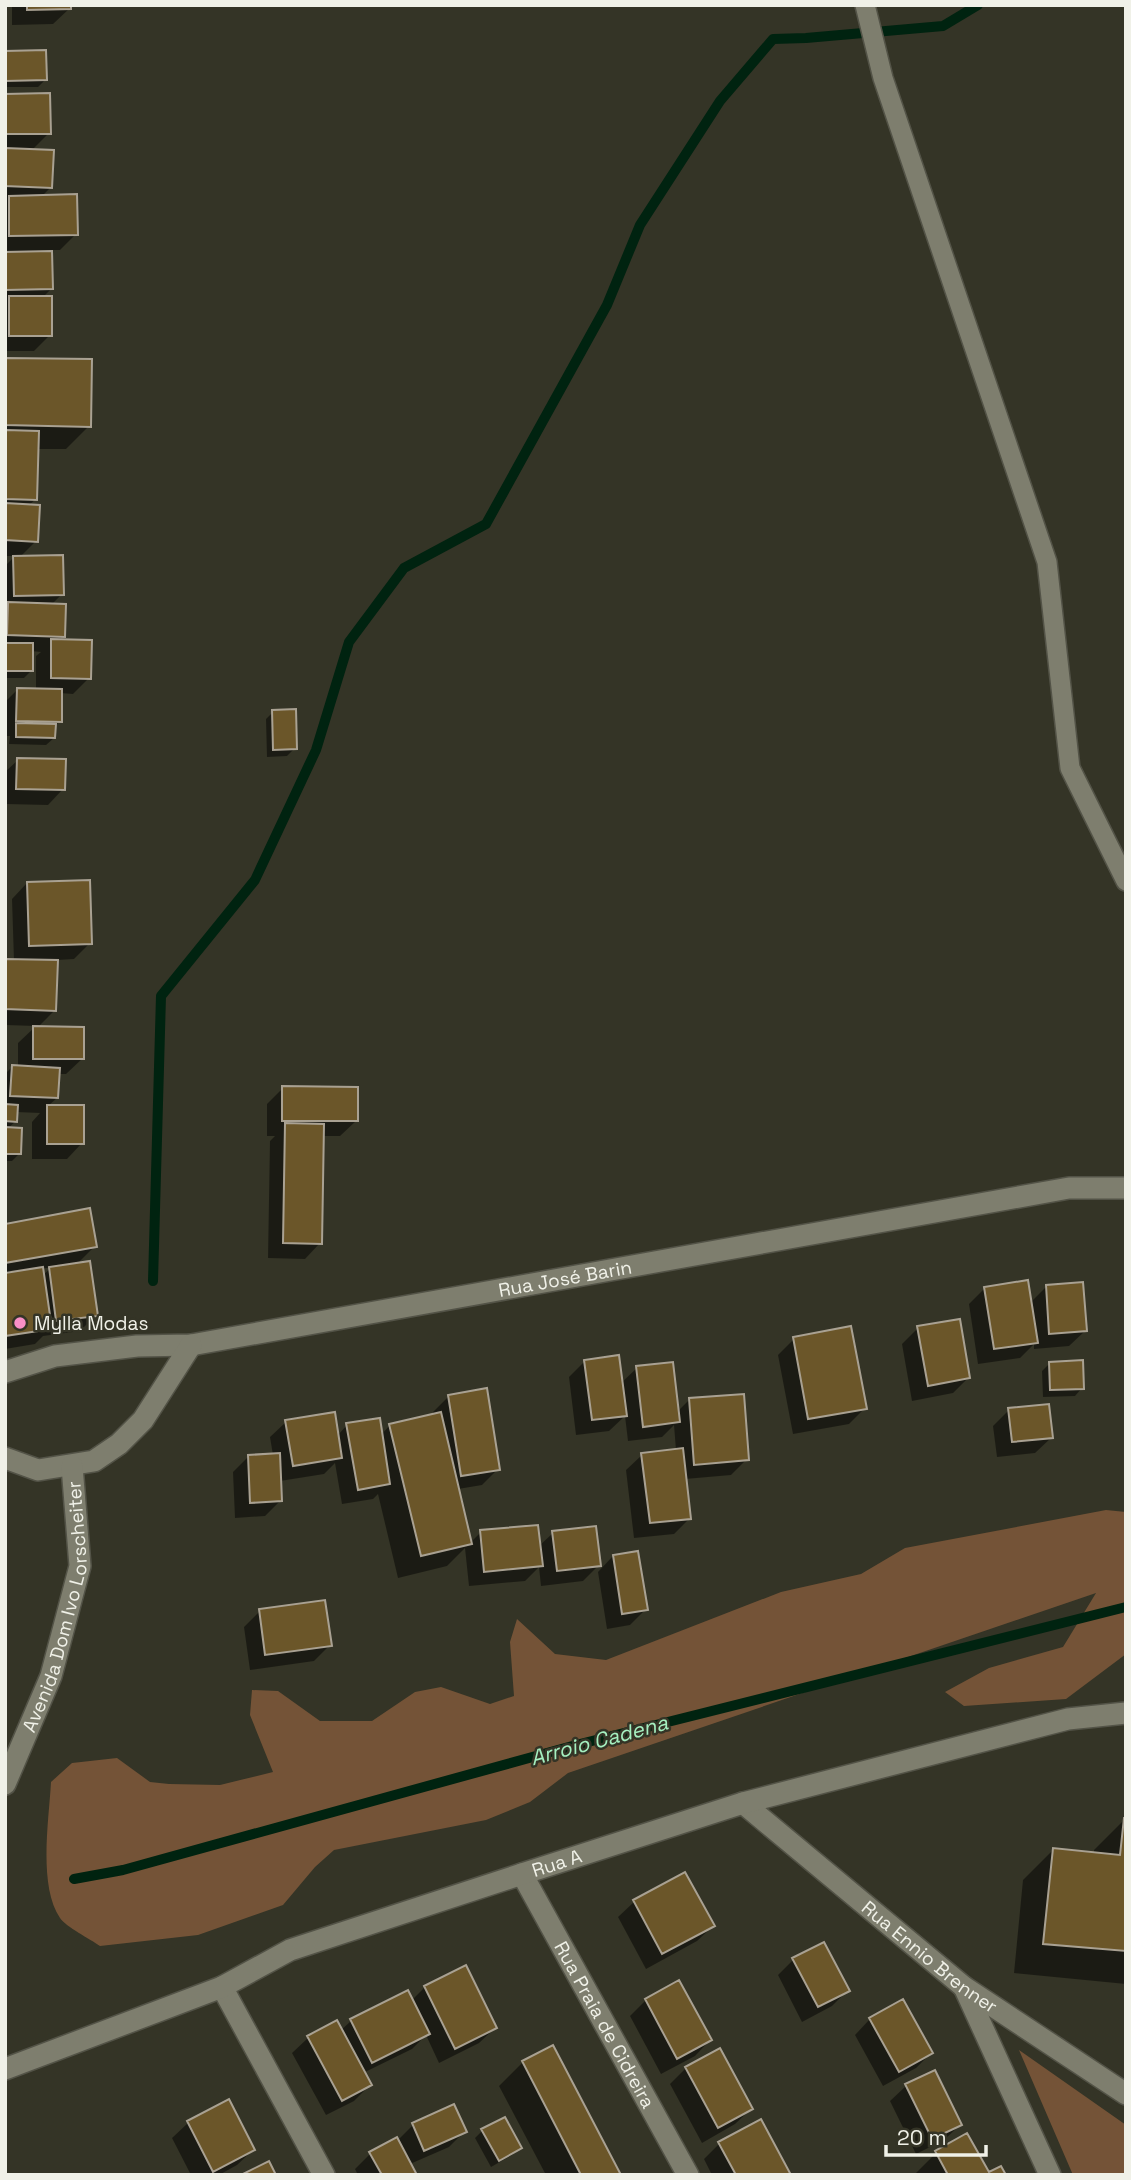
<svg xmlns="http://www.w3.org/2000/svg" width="1131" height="2180" font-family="'Space Grotesk',sans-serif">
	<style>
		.green { fill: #745337 }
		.shadow { fill: #0007; fill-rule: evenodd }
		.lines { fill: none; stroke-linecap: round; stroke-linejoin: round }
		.stream { stroke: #002310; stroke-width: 10 }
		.building { fill: #6b5629; stroke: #a9a192; stroke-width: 2 }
		.lane-casing { stroke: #535347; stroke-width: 22 }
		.street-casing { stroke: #535347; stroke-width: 24 }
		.secondary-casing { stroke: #535347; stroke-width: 24 }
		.lane { stroke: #7e7e6e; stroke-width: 19 }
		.street { stroke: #7e7e6e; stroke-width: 21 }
		.secondary { stroke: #7e7e6e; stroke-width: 21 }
		.poi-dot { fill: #fa8fc7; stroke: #343426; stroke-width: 2.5 }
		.labels { text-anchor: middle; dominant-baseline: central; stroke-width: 5; stroke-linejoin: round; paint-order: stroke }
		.street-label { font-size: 19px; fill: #f0f1e8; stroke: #343426 }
		.poi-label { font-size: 19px; fill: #f0f1e8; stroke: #343426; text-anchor: start }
		.water-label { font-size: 21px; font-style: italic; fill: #a5f0c0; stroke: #343426 }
	</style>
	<rect width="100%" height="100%" fill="#343426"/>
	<path class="green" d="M1106,1510L1126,1512V1654L1066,1699L964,1706L945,1692L989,1668L1063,1647L1096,1593L568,1773L530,1802L486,1820L334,1850L315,1867L283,1905L198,1935L100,1946C90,1939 66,1927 60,1918C38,1885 49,1820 51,1782L72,1763L117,1758L150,1782L169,1784L220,1785L273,1772L250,1715L252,1690L278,1691L320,1721H372L415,1692L441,1687L490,1704L514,1696L510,1642L517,1619L555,1654L606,1660L781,1592L861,1574L905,1548Z
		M1019,2050L1126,2125V2175H1073Z"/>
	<path class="shadow" d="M12,5H69V9L53,24L12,25Z
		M5,53L45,80L38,87H5Z
		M5,95L49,133L31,151L51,187L41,197L76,234L60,250H51L52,288L42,298L50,335L34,351H5Z
		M5,360L89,426L66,449H37L36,499L28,506L36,541L19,558L62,594L51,605L63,636L59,641L89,678L73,694L60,693V721L54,727V738L46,745L9,744L10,736H5V702L18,689L36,690V656L41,652L31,651L32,670L24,678H5V566L15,556H5Z
		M273,712L295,748L287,756L267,757L266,719Z
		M18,760L63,789L48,805L5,804V772Z
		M27,883L90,943L74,959L57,960L55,1010L37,1028L82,1059L66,1074H58L57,1098L48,1106L82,1143L67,1159H32V1122L40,1113L16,1112V1121L7,1129L20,1153L12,1161H5V1074L12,1067H18V1043L36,1026L5,1025V960L14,961L12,899Z
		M283,1088L356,1121L340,1136H322L320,1243L305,1259L268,1258L270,1141L275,1136H267V1104Z
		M5,1225L95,1246L76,1265L96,1315L80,1331L43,1336L35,1344L5,1349ZM52,1267L42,1276L41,1269Z
		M1047,1286L1085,1331L1069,1346L1034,1349V1344L1020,1358L978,1364L969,1304L985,1288L1030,1303Z
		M918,1328L968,1378L953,1393L912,1401L902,1344Z
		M794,1339L865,1408L849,1424L793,1434L778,1355Z
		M585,1361L621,1383L637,1368L677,1412L689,1400L747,1459L731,1475L685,1479L690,1518L674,1534L634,1538L626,1470L642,1455L676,1450L674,1425L662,1437L628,1441L625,1416L609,1431L576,1435L569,1377Z
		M1049,1364L1082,1388L1075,1396L1043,1397L1042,1371Z
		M448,1397L498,1469L482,1485L458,1489L470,1543L481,1532L539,1546L553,1533L599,1565L583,1581L541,1586L539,1567L525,1581L469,1586L465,1548L447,1566L398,1578L378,1494L373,1499L342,1504L335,1463L324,1474L280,1481V1501L265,1516L235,1518L233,1472L249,1456L273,1455L270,1437L286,1422L337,1436L347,1425L381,1435L390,1425L433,1415V1412Z
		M1009,1410L1051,1438L1035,1453L997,1457L993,1426Z
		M613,1556L646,1609L630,1625L607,1629L598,1572Z
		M260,1611L330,1645L314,1661L250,1670L244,1627Z
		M1124,1820L1126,1984L1014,1973L1023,1880L1053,1850L1094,1854V1850Z
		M634,1902L713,1926L697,1941L646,1969L618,1917Z
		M793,1960L848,1990L832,2006L802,2022L778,1975Z
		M425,1987L495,2028L479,2043L439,2063L426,2035L412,2049L363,2073L370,2085L354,2101L326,2115L292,2053L308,2038L340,2031L351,2021L411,2001Z
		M646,2000L710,2040L695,2056L661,2074L630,2016Z
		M870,2019L931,2053L916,2068L883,2086L855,2035Z
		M552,2047L619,2175H546L499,2086L523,2062Z
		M719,2050L751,2109L735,2124L702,2143L670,2084L686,2068Z
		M906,2086L960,2125L944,2140L916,2154L890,2101Z
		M188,2123L253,2150L237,2165L219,2175H191L172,2138Z
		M413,2125L465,2131L449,2147L410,2164L415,2175H358L355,2169L370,2154L397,2141Z
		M482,2131L520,2148L512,2155L491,2167L475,2138Z
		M719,2144L789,2175H712L704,2159Z
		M936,2153L988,2174L1004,2175H914Z"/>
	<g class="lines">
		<path class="stream" d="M153,1281L161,996L255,880L316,750L349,642L404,568L486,524L607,305L640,225L720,101L773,39L806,38L943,26L978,5
			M74,1879L123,1870L576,1745L1126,1607"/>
	</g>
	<path class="building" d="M27,5H71V9L27,10Z
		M46,50L47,80L5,81V51Z
		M50,93L51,134H5V94Z
		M5,148L54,150L52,188L5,186Z
		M77,194L78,235L9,236V196Z
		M52,251L53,289L5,290V252Z
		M9,296H52V336H9Z
		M5,358L92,359L91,427L5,425Z
		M6,430L39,431L37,500L5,499Z
		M5,503L40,505L38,542L5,540Z
		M63,555L64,595L14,596L13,556Z
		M8,602L66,604L65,637L7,635Z
		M51,639L92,640L91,679L51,678Z
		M5,643H33V671H5Z
		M17,688L62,689V722L16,721Z
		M296,709L297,749L273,750L272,710Z
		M16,723L56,724L55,738L16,737Z
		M17,758L66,759L65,790L16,789Z
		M90,880L92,944L29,946L27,882Z
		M5,959L58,960L56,1011L5,1009Z
		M33,1026L84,1027V1059H33Z
		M12,1065L60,1068L58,1098L10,1096Z
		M282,1086L358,1087V1121H282Z
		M5,1104L18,1105L17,1122L5,1121Z
		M47,1105H84V1144H47Z
		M285,1123L324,1124L322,1244L283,1243Z
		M5,1127L22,1128L21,1154H5Z
		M90,1208L97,1247L5,1263V1224Z
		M90,1261L98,1316L56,1321L49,1267Z
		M43,1267L52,1329L5,1336V1273Z
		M1028,1280L1038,1343L994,1349L984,1287Z
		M1083,1282L1087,1331L1049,1334L1046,1285Z
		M960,1319L970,1378L928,1386L917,1326Z
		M851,1326L867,1409L808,1419L793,1337Z
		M619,1355L627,1416L592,1420L584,1360Z
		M1083,1360L1084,1389L1050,1390L1049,1362Z
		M673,1362L680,1422L643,1427L636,1366Z
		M487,1388L500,1470L461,1476L448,1395Z
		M744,1394L749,1460L694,1465L689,1398Z
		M1049,1404L1053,1438L1012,1442L1008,1408Z
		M335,1412L342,1458L293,1466L285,1420Z
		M441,1412L472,1544L421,1556L389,1424Z
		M380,1418L390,1484L358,1490L346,1423Z
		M683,1448L691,1519L650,1523L641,1453Z
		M280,1453L282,1501L250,1503L248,1455Z
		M538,1525L543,1566L484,1572L480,1530Z
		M596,1526L601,1566L557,1571L552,1531Z
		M638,1551L648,1610L622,1614L613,1555Z
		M325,1600L332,1646L265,1655L259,1609Z
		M1124,1818H1126V1951L1043,1944L1053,1848L1120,1855Z
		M685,1872L715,1926L662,1954L633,1900Z
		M824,1942L850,1991L818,2007L792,1958Z
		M466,1965L497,2028L455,2049L424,1986Z
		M679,1980L712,2040L677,2059L645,1999Z
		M408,1990L430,2034L372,2063L350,2019Z
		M903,1999L933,2053L899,2072L869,2018Z
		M337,2020L372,2085L342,2101L307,2036Z
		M553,2045L621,2175H581L522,2061Z
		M720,2048L753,2109L718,2128L685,2067Z
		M935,2070L962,2125L932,2139L905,2084Z
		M229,2099L255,2150L213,2172L187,2121Z
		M454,2104L467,2132L424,2151L412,2123Z
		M505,2117L522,2148L499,2161L481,2129Z
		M761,2119L791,2175H736L718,2142Z
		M967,2133L989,2172L1001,2166L1006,2175H948L935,2151Z
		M397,2137L417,2175H382L369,2152Z
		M269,2161L276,2175H241Z"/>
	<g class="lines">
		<defs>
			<path id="lane" d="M865,5L883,78L1047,562L1070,768L1126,881"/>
			<g id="street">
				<path id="s1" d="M743,1803L964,1987L1126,2094"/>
				<path id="s2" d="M522,1874L688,2175"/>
				<path d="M222,1987L324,2175"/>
				<path d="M964,1987L1050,2175"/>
				<path id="s3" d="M5,2069L222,1987L290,1950L522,1874L743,1803L1068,1719L1126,1713"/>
			</g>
			<g id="secondary">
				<path id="s4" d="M5,1372L55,1356L137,1346L191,1345L1069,1188H1126"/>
				<path d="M5,1458L38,1470L94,1461L119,1444L143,1420L191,1345"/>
				<path id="s5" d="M5,1784L51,1676L80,1566L72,1466"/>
			</g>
		</defs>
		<use href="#lane" class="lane-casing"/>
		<use href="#street" class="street-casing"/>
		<use href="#secondary" class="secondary-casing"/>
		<use href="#lane" class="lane"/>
		<use href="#street" class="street"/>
		<use href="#secondary" class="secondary"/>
	</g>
	<circle class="poi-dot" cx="20" cy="1323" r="7"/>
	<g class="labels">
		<g class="street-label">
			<text stroke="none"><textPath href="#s4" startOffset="569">Rua José Barin</textPath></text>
			<text stroke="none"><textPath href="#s5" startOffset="187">Avenida Dom Ivo Lorscheiter</textPath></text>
			<text stroke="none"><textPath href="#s3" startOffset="590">Rua A</textPath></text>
			<text stroke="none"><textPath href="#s1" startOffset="242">Rua Ennio Brenner</textPath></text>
			<text stroke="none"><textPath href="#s2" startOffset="172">Rua Praia de Cidreira</textPath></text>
		</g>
		<g class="poi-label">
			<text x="34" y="1323">Mylla Modas</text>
		</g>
		<g class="water-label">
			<text transform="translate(599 1740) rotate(-15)">Arroio Cadena</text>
		</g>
	</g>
	<rect width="1131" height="2180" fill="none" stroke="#f0f1e8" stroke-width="14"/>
	<path d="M886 2145v10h100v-10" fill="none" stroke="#f0f1e8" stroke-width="3.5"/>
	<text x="897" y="2145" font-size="21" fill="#f0f1e8" stroke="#343426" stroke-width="5" paint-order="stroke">20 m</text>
</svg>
